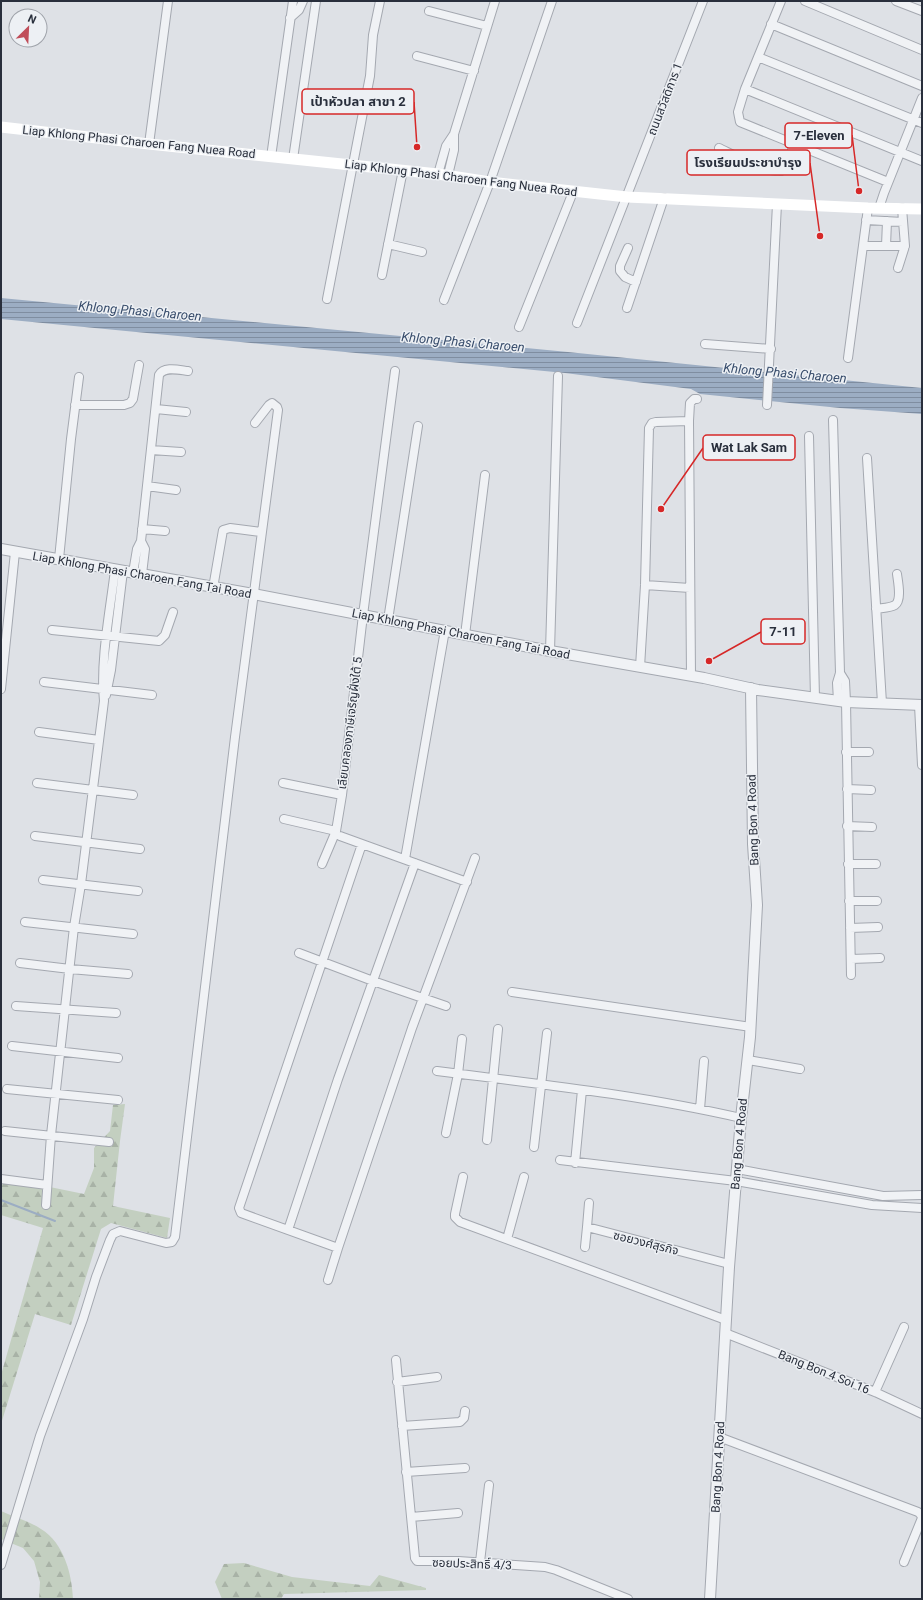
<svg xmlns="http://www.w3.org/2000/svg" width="923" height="1600" font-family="Roboto,'Noto Sans Thai',sans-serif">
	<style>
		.forest { fill: url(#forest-firs) }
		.water { fill: url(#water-rules) }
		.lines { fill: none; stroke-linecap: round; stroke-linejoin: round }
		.stream { stroke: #9cadc3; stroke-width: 2 }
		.minor-casing { stroke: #a4a8b0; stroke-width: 10 }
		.tertiary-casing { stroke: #a4a8b0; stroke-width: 12 }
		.minor { stroke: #f0f2f5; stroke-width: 8 }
		.tertiary { stroke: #f0f2f5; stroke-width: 10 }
		.secondary { stroke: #fff; stroke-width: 11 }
		.labels { text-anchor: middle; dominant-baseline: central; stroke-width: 3; stroke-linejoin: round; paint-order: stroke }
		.street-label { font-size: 12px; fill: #292f3c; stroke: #edf0f4 }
		.water-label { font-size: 13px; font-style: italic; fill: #374c6b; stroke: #edf0f4 }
		.leader { fill: none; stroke: #d62828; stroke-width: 1.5 }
		.callout-dot { fill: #d62828; stroke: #edf0f4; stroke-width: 1.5 }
		.callout { fill: #edf0f4; stroke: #d62828; stroke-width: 1.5 }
		.callout-label { font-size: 13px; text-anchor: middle; font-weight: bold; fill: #292f3c }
	</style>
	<defs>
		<pattern id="forest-firs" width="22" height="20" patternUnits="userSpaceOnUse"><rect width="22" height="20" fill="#c3cfc0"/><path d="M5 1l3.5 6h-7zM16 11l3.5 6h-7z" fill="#a8b2a6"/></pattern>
		<pattern id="water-rules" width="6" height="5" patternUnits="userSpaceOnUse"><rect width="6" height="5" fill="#9cadc3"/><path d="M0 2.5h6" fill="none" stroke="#7f8da0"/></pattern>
	</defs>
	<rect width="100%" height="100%" fill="#dee1e6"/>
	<path class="forest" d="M125,1104L120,1141L113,1206L170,1218L167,1238L111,1223L101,1229L71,1325L35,1314L1,1424V1375L43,1228L1,1215V1177L84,1194L94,1168V1148L110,1131L113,1105Z
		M1,1511C14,1517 29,1521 41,1529C64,1543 72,1574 73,1599H39L40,1582L34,1561L23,1548L1,1539Z
		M244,1563L292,1577L370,1586L379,1575L426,1588V1590L284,1594L281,1599H222L215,1582L224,1564Z"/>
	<path class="water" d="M1,298L568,352L922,388V414L840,408L700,394L691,389L565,373L1,319Z"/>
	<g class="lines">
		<path class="stream" d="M1,1200L55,1221"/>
		<defs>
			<path id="minor" d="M781,1L745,89L738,112L740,122L888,182
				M805,1L922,50
				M896,1L922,11
				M429,11L487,26
				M290,18L299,10L303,1
				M771,24L922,86
				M417,56L474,71
				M758,57L922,123
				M745,89L922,161
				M149,144L168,1
				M719,148C730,153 774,177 783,170C789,165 791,152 794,144
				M271,157L293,1
				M293,159L316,1
				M438,174L446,146L454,134L495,1
				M448,175L454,150V135
				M879,208L884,193L922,98
				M866,220L903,222
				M388,244L422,252
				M863,246H886L887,221
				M886,246H905
				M628,248L620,266V271L625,277L636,282
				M898,268L905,246L902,208
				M382,275L403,170
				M327,299L370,76L373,35L380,1
				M444,300L490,182L552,1
				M627,308L664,198
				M577,323L703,1
				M519,327L573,192
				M705,344L771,349
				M848,358L868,208
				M75,405H124L130,403L133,399L139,365
				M767,405L777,204
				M156,409L186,412
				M833,420L840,673L837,683L838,701
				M809,436L815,698
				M151,450L181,452
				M867,458L882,703
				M147,486L176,490
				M142,529L165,531
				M141,541L145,549L142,574
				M59,559L71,439L79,377
				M133,573L137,549L141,541L159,375C164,366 179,370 188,371
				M645,585L690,588
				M213,588L223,530L230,528L261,532
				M876,609C881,608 890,608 895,605C902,600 898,582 897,574
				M388,620L418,426
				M52,630L159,641L165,635L173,612
				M465,635L485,475
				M550,651L558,376
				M640,667L645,585L649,428L652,423L656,422L689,421
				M840,673L845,681L846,702L851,975
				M691,676L689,421L690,403L694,399H697
				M44,682L152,695
				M1,689L15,552
				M106,695L111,670L123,571
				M919,705L922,765
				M39,732L99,740
				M846,752H869
				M37,783L133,795
				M283,783L342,795L363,615L395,371
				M847,789L871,790
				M284,819L336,831L342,795
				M847,826L872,827
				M35,836L140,849
				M340,836L467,882
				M405,859L445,630
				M322,864L336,831
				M848,864H876
				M43,880L138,891
				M849,901H877
				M25,922L133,934
				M850,928L878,927
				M299,953L373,981L446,1006
				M851,959L880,958
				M20,963L70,969L128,974
				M512,992L751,1027
				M16,1006L116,1013
				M12,1046L118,1058
				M748,1060L800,1069
				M437,1071C539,1084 641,1095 741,1118
				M7,1089L118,1100
				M700,1109L704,1061
				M5,1131L109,1142
				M446,1133L458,1074L462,1039
				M487,1140L498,1029
				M534,1147L547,1033
				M560,1160L736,1181L872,1205L922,1208
				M575,1163L582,1090
				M737,1169L883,1196L922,1195
				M463,1177L455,1214V1217L460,1222L726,1320
				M1,1179L47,1185
				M589,1203L587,1227L729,1264
				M46,1205L51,1135L74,927L81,884L104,701C100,661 110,611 115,570
				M288,1230L338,1079L415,863
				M507,1239L524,1177
				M585,1247L587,1227
				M338,1248L412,1028L475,858
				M328,1280L338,1248L241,1213L239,1208L362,844
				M725,1333L875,1392L922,1414
				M396,1360L415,1558L417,1561H458L545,1567L556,1570L628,1599
				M397,1382L437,1377
				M875,1392L904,1327
				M402,1426L460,1422L464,1418L465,1411
				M719,1437L918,1512L921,1515L922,1518L904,1562
				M406,1472L465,1468
				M411,1517L458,1513
				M480,1562L489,1485
				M1,1565L40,1436L83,1319L96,1277L110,1240L113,1234L120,1231L166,1243L172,1242L175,1237L235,737L278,410L277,407L272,403L269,405L255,423"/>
			<path id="tertiary" d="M1,549L253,594L550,651L704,678L758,690L846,702L922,705
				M710,1599L729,1267L741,1118L750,1037L757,905L753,844L751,688"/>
		</defs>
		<use href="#minor" class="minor-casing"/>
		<use href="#tertiary" class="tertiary-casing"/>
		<use href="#minor" class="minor"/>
		<use href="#tertiary" class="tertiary"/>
		<path class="secondary" d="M1,127L149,144L438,174L490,182L627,197L868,208L922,209"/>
	</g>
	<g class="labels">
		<g class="street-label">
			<text transform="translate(665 99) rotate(-69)">ถนนสวัสดิการ 1</text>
			<text transform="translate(139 142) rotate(6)">Liap Khlong Phasi Charoen Fang Nuea Road</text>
			<text transform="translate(461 178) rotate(7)">Liap Khlong Phasi Charoen Fang Nuea Road</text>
			<text transform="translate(142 575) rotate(10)">Liap Khlong Phasi Charoen Fang Tai Road</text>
			<text transform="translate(461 634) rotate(11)">Liap Khlong Phasi Charoen Fang Tai Road</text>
			<text transform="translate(350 723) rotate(-83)">เลียบคลองภาษีเจริญฝั่งใต้ 5</text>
			<text transform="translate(753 820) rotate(-92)">Bang Bon 4 Road</text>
			<text transform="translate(739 1144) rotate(-85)">Bang Bon 4 Road</text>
			<text transform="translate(646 1243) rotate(14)">ซอยวงศ์สุรกิจ</text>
			<text transform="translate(824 1372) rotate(22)">Bang Bon 4 Soi 16</text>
			<text transform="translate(718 1467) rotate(-87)">Bang Bon 4 Road</text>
			<text transform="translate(472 1564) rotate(2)">ซอยประสิทธิ์ 4/3</text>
		</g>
		<g class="water-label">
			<text transform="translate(140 311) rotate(5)">Khlong Phasi Charoen</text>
			<text transform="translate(463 342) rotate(5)">Khlong Phasi Charoen</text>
			<text transform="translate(785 373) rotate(5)">Khlong Phasi Charoen</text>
		</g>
	</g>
	<path class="leader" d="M417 147L414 102M859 191L852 135M820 236L810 163M661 509L703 448M709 661L761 632"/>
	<g class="callout-dot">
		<circle cx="417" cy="147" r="4"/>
		<circle cx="859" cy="191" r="4"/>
		<circle cx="820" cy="236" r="4"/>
		<circle cx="661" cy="509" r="4"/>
		<circle cx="709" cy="661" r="4"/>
	</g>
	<g class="callout">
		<rect x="302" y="89" width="112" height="25" rx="4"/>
		<rect x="785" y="123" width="67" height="25" rx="4"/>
		<rect x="687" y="150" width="123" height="25" rx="4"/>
		<rect x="703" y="435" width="92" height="25" rx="4"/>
		<rect x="761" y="619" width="44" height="25" rx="4"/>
	</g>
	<g class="callout-label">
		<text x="358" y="106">เป้าหัวปลา สาขา 2</text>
		<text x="819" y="140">7-Eleven</text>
		<text x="748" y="167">โรงเรียนประชาบำรุง</text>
		<text x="749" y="452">Wat Lak Sam</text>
		<text x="783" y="636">7-11</text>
	</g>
	<rect width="923" height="1600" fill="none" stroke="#292f3c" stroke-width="4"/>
	<g transform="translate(28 28) rotate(24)"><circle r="19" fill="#edf0f4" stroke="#9fa3aa"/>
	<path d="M0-3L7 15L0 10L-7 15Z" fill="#c04e5a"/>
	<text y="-6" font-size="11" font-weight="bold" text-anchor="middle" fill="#292f3c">N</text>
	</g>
</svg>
